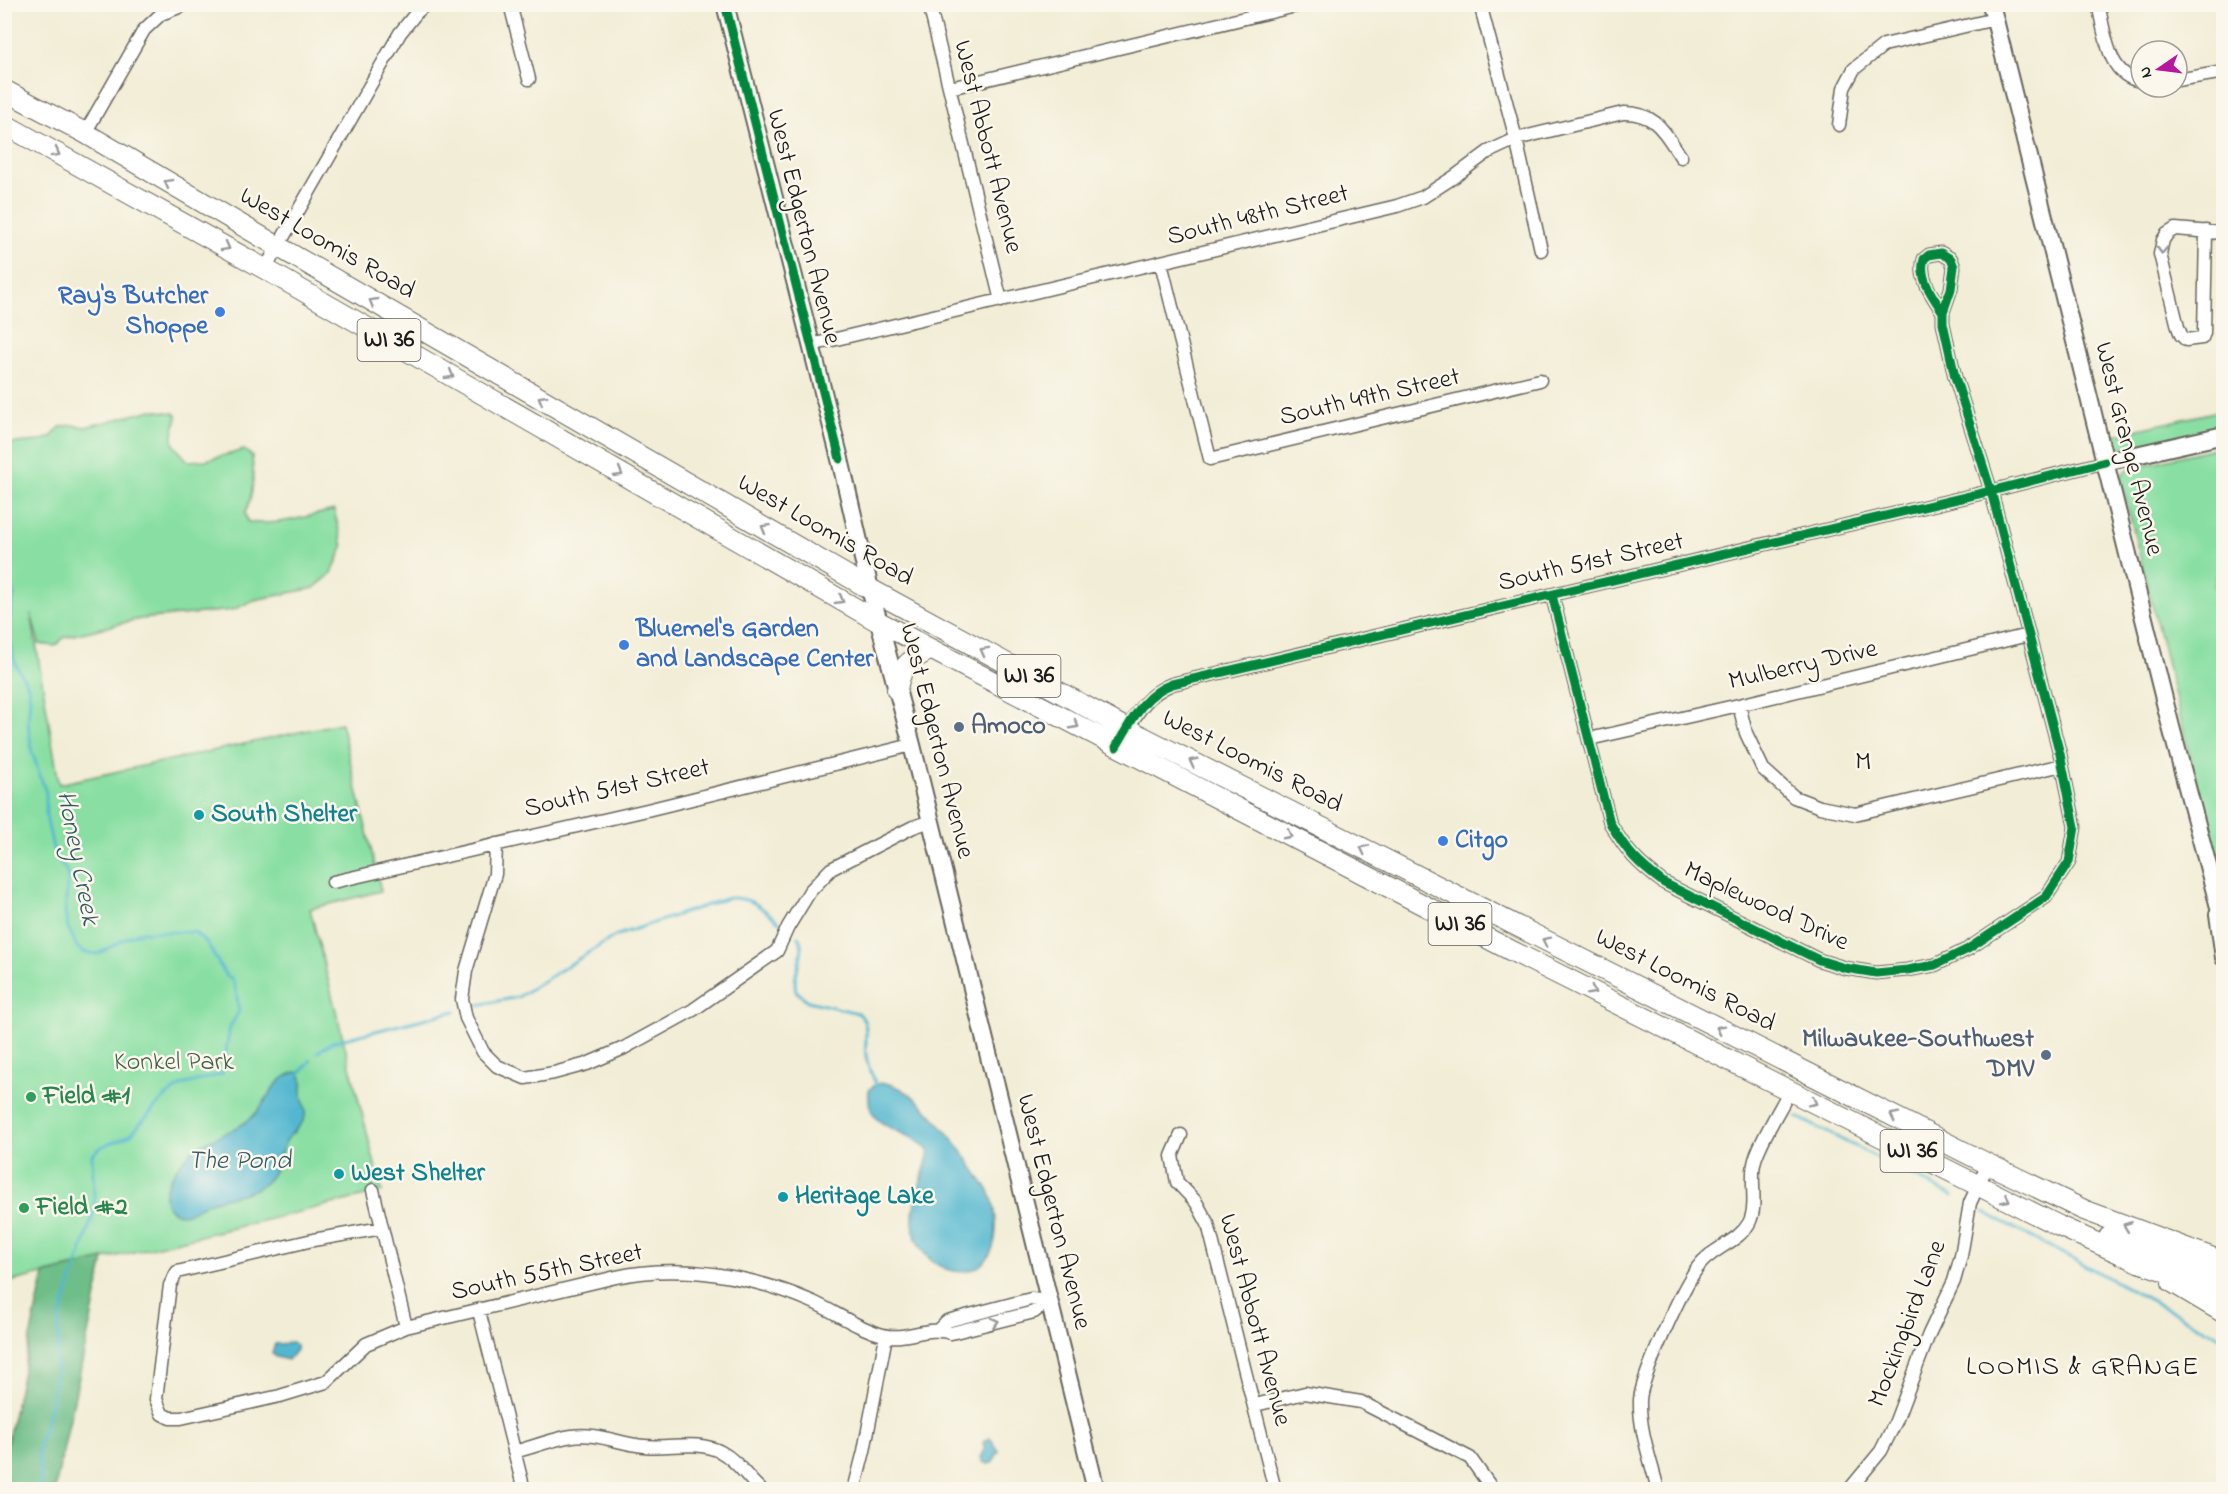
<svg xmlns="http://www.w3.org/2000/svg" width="2228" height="1494" font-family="'Indie Flower',sans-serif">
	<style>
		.green { fill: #89dfa3; stroke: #527e60; stroke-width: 1.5 }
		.forest { fill: #6ebe89; stroke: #456d52; stroke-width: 1.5 }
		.water { fill: #52b7d0; stroke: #376a76; stroke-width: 1.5 }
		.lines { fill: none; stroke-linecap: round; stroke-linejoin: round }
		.stream { stroke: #52b7d0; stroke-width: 3 }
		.street-casing { stroke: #67655d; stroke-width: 15 }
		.secondary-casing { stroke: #67655d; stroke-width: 20 }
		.primary-casing { stroke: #67655d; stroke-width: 22 }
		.street { stroke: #fff; stroke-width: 12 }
		.secondary { stroke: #fff; stroke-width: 16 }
		.primary { stroke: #fff; stroke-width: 20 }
		.cycleway-casing { stroke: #fbf7ec; stroke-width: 13 }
		.cycleway { stroke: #00873e; stroke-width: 9 }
		.oneway { stroke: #999 }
		.shop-dot { fill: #3f7fe0; stroke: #fbf7ec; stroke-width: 2 }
		.service-dot { fill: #5c6f8a; stroke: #fbf7ec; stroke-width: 2 }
		.culture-dot { fill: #0f9aa8; stroke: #fbf7ec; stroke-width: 2 }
		.leisure-dot { fill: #2e9e5b; stroke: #fbf7ec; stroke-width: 2 }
		.labels { text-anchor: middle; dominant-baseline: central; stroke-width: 5; stroke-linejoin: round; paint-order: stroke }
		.shield { fill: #fbf7ec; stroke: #5f5e5a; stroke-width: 1.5 }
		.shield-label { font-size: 24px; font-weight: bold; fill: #1c1c1c }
		.street-label { font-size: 26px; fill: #1c1c1c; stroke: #fbf7ec }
		.shop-label { font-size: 26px; font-weight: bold; fill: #366cbe; stroke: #fbf7ec; text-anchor: start }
		.service-label { font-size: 26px; font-weight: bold; fill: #4e5e75; stroke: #fbf7ec; text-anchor: start }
		.culture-label { font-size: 26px; font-weight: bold; fill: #0d838f; stroke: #fbf7ec; text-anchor: start }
		.park-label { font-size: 26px; fill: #42604b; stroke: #fbf7ec }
		.leisure-label { font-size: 26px; font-weight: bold; fill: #27864d; stroke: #fbf7ec; text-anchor: start }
		.neighbourhood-label { font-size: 27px; letter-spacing: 1.5px; fill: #1c1c1c; stroke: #fbf7ec }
		.water-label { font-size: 27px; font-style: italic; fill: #325a64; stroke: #fbf7ec }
	</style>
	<rect width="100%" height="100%" fill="#fbf7ec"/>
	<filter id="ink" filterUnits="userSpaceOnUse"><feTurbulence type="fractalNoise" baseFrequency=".0167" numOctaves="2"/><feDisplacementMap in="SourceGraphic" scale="12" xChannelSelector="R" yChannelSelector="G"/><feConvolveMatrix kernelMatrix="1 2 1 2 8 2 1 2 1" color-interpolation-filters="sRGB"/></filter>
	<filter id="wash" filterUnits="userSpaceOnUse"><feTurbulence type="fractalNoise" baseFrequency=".008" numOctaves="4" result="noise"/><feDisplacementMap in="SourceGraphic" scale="24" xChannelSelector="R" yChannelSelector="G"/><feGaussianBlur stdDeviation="1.35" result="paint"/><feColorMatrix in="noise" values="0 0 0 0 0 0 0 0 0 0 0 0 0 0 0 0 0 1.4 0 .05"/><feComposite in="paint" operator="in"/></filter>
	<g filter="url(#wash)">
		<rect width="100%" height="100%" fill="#f2edd6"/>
		<path class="green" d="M152,410L175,413L177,417C171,443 169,441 188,461L206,460L244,450L252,456C254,476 254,495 245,513L248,522C276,526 306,517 334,510L343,547L332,573L314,588L254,600L233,610L140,619L65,637L55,646L39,644L31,613L59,784L341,723L381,891L310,909L382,1192L5,1283L4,444L40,441L52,436L60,427L71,425L86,427Z
			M2223,410V427L2130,448H2119L2112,444L2109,436Z
			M2223,446V552L2214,585L2224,625L2223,889L2121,480L2123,473L2131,468Z"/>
		<path class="forest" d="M104,1259L55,1489H5V1453L44,1274Z"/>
		<path class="water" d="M296,1072L300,1073C304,1080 301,1087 302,1095C302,1099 304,1103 305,1108C308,1122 296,1128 288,1138C279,1151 279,1170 266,1182C248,1198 222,1194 202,1206C195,1210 186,1216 177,1213C145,1200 185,1154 201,1145C219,1134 242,1129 256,1113C270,1097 274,1078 296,1072Z
			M885,1083C913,1088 933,1117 951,1137C962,1150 971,1164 980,1178C983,1183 988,1188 990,1193C994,1203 996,1215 996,1225C997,1298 911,1277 913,1218C913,1198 925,1172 929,1152C911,1126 864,1135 869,1090L876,1084Z
			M293,1343L296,1345V1350L288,1360L276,1357L272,1353L275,1344Z
			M990,1438L999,1451L992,1463L988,1464L983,1462L981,1457L985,1450L983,1442Z"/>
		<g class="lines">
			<path class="stream" d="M4,575L14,594L9,623L10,643L15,663L28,686L30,699L28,723L32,752L46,793V816L53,848L57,859L66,870L68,878L65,913L68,927L77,947L84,952L98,954L126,938L141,932H194L207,943L226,976L231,978C238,988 236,999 239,1011L230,1027L222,1074L182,1085L164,1098L131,1134C119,1143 101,1142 92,1156L95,1209L59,1320L56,1375L50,1408L38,1451L41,1482L40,1490
				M798,936C809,951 791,972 796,991L808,1001L858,1013C871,1023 864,1042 866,1056C868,1067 872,1075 876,1084
				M473,1006L518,997L615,936L728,898C752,897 761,907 779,922
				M318,1052L332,1042L455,1011
				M300,1073L311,1060
				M1797,1117L1953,1196
				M1984,1212L2224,1339"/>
		</g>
	</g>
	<g filter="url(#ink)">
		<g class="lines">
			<defs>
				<path id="street" d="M510,4L529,79
					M929,4L1001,301
					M1480,4L1516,139L1541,250
					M2098,4C2105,32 2107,76 2141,81
					M2177,80L2224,72
					M950,88L1304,4
					M1839,125L1844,88L1854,69L1884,45L1995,19
					M85,133L144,30L161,14L187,4
					M2206,231L2204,333L2202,338L2186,340L2181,335L2178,327L2160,254L2163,240L2167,234L2175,229L2224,233
					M1161,263L1210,459L1540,380
					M265,269L400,33L417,12L426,4
					M811,345L1397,206L1423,197L1454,177L1488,152L1516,139L1623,113C1656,112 1665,133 1681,157
					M1552,595L1610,823C1627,852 1637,863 1664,883L1819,960L1845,968L1876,973L1907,970L1935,965L1968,949L2046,897L2069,862L2075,827L2060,754L1991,491L1955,377L1943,323V312L1951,289L1954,267L1951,259L1941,253L1929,255L1924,259C1918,278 1933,297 1943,312
					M1739,705L1746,733L1763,769L1794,797L1820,807L1855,814L2062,765
					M1125,733C1138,711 1147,694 1172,684L1991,491L2105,462
					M1589,739L1739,705L2028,635
					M496,844L495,874L466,971L462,999L466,1018L483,1052L497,1066L525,1078L554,1073L587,1064L624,1048L693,1010L777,951L788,927L810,891L831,869L913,827L931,821
					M333,882L647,810L912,745
					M1181,1135L1172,1156L1177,1182L1196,1202L1208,1224L1275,1490
					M373,1190L406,1327
					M382,1228L313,1240L177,1272L170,1285L156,1399L162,1414L170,1418H181L280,1396L326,1382L366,1344L406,1327L616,1277C679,1263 754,1276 813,1302C837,1313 857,1328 883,1335C905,1341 928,1325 951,1333L1034,1312L1048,1301
					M479,1311L524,1490
					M939,1329L947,1321L1031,1299L1048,1301
					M1255,1405L1305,1393L1361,1402L1470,1458L1493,1490
					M514,1452C533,1447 553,1439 572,1436C596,1432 620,1444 644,1446C671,1449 697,1439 721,1452C738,1461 747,1478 761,1490
					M854,1490L864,1451L886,1336
					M1658,1490C1651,1461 1639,1430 1640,1400C1641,1378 1683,1286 1698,1267C1711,1248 1738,1243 1749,1223C1758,1206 1750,1182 1754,1164C1757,1146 1781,1108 1790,1090
					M1849,1490L1881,1451L1896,1421L1929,1334L1954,1281L1961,1256L1970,1203L1988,1164"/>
				<path id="secondary" d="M725,4L840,459L870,589L912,745L1096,1490
					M1991,4L2171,727L2224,926
					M2105,462L2224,435
					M2218,914L2224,958"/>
				<path id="primary" d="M4,90L85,133L277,246L870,589L1127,729L1988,1164L2084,1210L2224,1262
					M4,124L265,269L879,622L965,667L1510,950L2059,1226L2139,1262L2224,1291
					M897,690C901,664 909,661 931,649
					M2109,1237L2224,1277
					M2172,1282L2224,1313"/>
			</defs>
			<use href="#street" class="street-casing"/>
			<use href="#secondary" class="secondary-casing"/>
			<use href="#primary" class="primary-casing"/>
			<use href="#street" class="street"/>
			<use href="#secondary" class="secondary"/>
			<use href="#primary" class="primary"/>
			<defs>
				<path id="cycleway" d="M725,4L840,459
					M1552,595L1610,823C1627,852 1637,863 1664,883L1819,960L1845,968L1876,973L1907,970L1935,965L1968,949L2046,897L2069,862L2075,827L2060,754L1991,491L1955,377L1943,323V312L1951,289L1954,267L1951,259L1941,253L1929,255L1924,259C1918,278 1933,297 1943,312
					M1116,747C1132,721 1142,695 1172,684L1991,491L2105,462"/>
			</defs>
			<use href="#cycleway" class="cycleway-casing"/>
			<use href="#cycleway" class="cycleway"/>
		</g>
		<defs><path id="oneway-chevron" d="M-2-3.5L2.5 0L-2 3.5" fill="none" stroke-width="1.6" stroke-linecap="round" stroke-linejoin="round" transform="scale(1.5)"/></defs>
		<g class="oneway">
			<use href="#oneway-chevron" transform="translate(56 153) rotate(29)"/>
			<use href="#oneway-chevron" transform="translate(168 183) rotate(-150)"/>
			<use href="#oneway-chevron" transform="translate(226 247) rotate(29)"/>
			<use href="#oneway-chevron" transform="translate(2162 250) rotate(92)"/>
			<use href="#oneway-chevron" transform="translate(373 302) rotate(-150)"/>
			<use href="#oneway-chevron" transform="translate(450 375) rotate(30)"/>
			<use href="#oneway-chevron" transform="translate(542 399) rotate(-150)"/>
			<use href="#oneway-chevron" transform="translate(619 473) rotate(30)"/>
			<use href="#oneway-chevron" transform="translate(765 528) rotate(-150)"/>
			<use href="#oneway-chevron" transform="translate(840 600) rotate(30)"/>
			<use href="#oneway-chevron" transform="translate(984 651) rotate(-151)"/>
			<use href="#oneway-chevron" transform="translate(1075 725) rotate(28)"/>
			<use href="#oneway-chevron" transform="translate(1193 762) rotate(-153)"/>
			<use href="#oneway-chevron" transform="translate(1288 835) rotate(28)"/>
			<use href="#oneway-chevron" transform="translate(1364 849) rotate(-153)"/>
			<use href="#oneway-chevron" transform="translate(1546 941) rotate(-153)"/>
			<use href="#oneway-chevron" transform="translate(1592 991) rotate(27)"/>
			<use href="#oneway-chevron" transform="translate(1720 1029) rotate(-153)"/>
			<use href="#oneway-chevron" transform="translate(1813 1102) rotate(27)"/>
			<use href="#oneway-chevron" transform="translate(1894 1116) rotate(-153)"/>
			<use href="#oneway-chevron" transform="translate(2006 1199) rotate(27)"/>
			<use href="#oneway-chevron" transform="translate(2127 1226) rotate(-159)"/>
			<use href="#oneway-chevron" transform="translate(995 1322) rotate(-14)"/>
		</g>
	</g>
	<g class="shop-dot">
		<circle cx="220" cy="312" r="6"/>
		<circle cx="624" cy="645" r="6"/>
		<circle cx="1443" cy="841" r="6"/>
	</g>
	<g class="service-dot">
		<circle cx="959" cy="727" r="6"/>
		<circle cx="2046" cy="1055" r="6"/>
	</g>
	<g class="culture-dot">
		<circle cx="199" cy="815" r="6"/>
		<circle cx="339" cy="1174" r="6"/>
		<circle cx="783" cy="1197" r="6"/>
	</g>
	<g class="leisure-dot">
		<circle cx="31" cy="1097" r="6"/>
		<circle cx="24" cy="1208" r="6"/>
	</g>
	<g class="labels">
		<g class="shield">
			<rect x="357.5" y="319" width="63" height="42" rx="4.5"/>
			<rect x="997.5" y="655" width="63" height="42" rx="4.5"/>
			<rect x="1428.5" y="903" width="63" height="42" rx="4.5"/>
			<rect x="1880.5" y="1130" width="63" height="42" rx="4.5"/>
		</g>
		<g class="shield-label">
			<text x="389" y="340">WI 36</text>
			<text x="1029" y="676">WI 36</text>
			<text x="1460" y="924">WI 36</text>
			<text x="1912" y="1151">WI 36</text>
		</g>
		<g class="street-label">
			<text transform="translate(987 147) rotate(76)">West Abbott Avenue</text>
			<text transform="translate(1258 216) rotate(-14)">South 48th Street</text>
			<text transform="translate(803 227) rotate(76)">West Edgerton Avenue</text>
			<text transform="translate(327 244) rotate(30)">West Loomis Road</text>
			<text transform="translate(1370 398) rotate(-13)">South 49th Street</text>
			<text transform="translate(2128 449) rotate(76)">West Grange Avenue</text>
			<text transform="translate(825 531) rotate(30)">West Loomis Road</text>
			<text transform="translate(1591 563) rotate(-13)">South 51st Street</text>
			<text transform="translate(1803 666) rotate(-13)">Mulberry Drive</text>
			<text transform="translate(936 741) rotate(76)">West Edgerton Avenue</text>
			<text transform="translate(1252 762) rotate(27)">West Loomis Road</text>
			<text transform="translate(617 789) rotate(-13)">South 51st Street</text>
			<text transform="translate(1766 907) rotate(25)">Maplewood Drive</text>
			<text transform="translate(1685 981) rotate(27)">West Loomis Road</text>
			<text transform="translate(1053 1212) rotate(76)">West Edgerton Avenue</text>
			<text transform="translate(547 1273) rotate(-12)">South 55th Street</text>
			<text transform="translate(1254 1320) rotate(75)">West Abbott Avenue</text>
			<text transform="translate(1908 1324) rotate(-69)">Mockingbird Lane</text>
		</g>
		<g class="shop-label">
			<text x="208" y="297" text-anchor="end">Ray's Butcher<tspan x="208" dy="30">Shoppe</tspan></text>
			<text x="636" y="630">Bluemel's Garden<tspan x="636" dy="30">and Landscape Center</tspan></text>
			<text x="1455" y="841">Citgo</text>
		</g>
		<g class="service-label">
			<text x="971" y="727">Amoco</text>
			<text x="2034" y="1040" text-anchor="end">Milwaukee-Southwest<tspan x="2034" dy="30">DMV</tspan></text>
		</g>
		<g class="culture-label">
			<text x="211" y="815">South Shelter</text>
			<text x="351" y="1174">West Shelter</text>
			<text x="795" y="1197">Heritage Lake</text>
		</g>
		<g class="park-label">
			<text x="174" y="1063">Konkel Park</text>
		</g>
		<g class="leisure-label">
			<text x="43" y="1097">Field #1</text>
			<text x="36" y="1208">Field #2</text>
		</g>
		<g class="neighbourhood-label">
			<text x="1864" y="762">M</text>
			<text x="2083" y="1367">LOOMIS &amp; GRANGE</text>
		</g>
		<g class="water-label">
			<text transform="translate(77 858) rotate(79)">Honey Creek</text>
			<text x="239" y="1161">The Pond</text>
		</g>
	</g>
	<rect width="2228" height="1494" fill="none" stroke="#fbf7ec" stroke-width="24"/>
	<g transform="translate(2159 69) rotate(256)"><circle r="28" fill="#fbf7ec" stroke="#a29f99" stroke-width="1.5"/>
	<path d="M0-4.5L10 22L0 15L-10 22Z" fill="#b5179e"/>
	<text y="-9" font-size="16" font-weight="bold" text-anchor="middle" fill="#1c1c1c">N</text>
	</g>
</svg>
